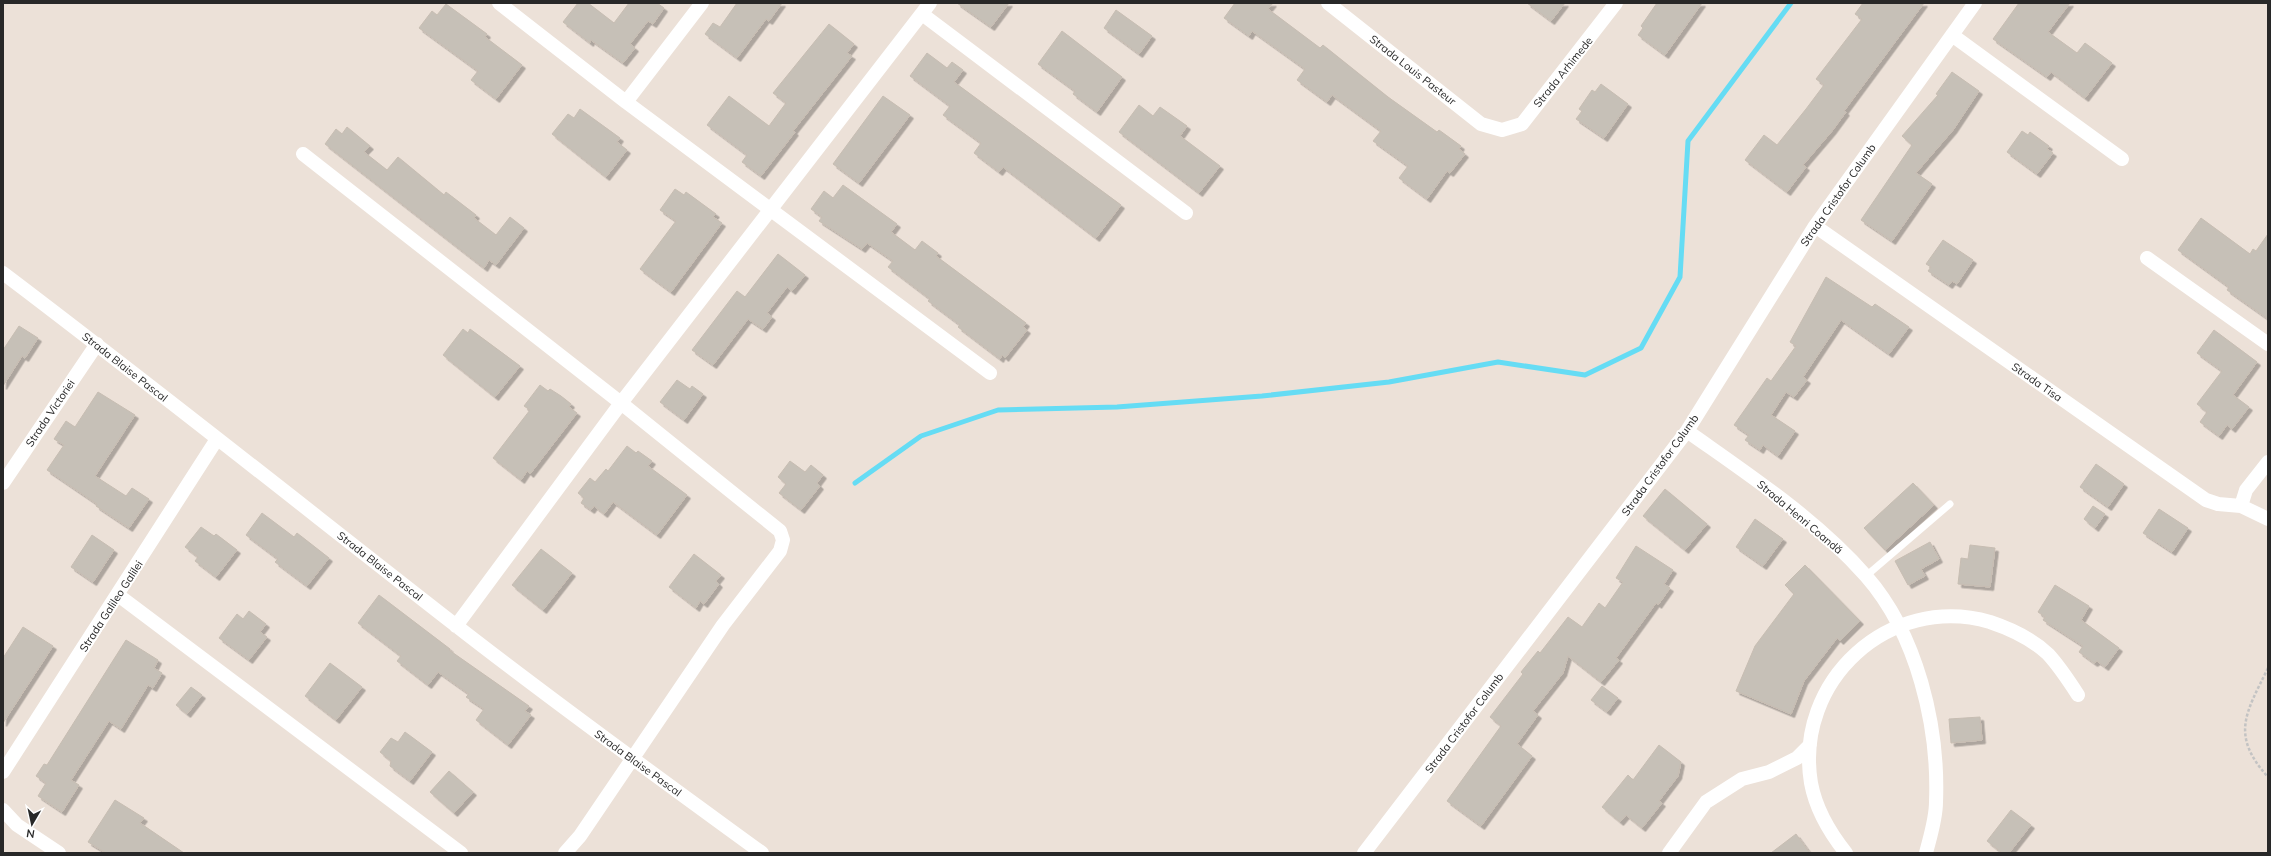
<svg xmlns="http://www.w3.org/2000/svg" width="2271" height="856" font-family="Mulish,sans-serif">
	<style>
		.lines { fill: none; stroke-linecap: round; stroke-linejoin: round }
		.stream { stroke: #65dcf4; stroke-width: 5 }
		.building { fill: #c6c0b7; stroke: #c7bdb2; filter: url(#shadow) }
		.path { stroke: #c3c3c3; stroke-width: 2.5; stroke-dasharray: 3 2; stroke-linecap: butt }
		.service { stroke: #fff; stroke-width: 7 }
		.minor { stroke: #fff; stroke-width: 14 }
		.labels { text-anchor: middle; dominant-baseline: central; stroke-width: 4; stroke-linejoin: round; paint-order: stroke }
		.street-label { font-size: 11px; fill: #282828; stroke: #fff }
	</style>
	<defs>
		<filter id="shadow"><feDropShadow dx="3.5" dy="3.5" stdDeviation="0" flood-color="#0004"/></filter>
	</defs>
	<rect width="100%" height="100%" fill="#ece1d8"/>
	<g class="lines">
		<path class="stream" d="M855,483L921,436L998,410L1117,407L1262,396L1389,382L1498,362L1585,375L1641,348L1680,277L1688,141L1791,3"/>
	</g>
	<path class="building" d="M578,3H588L614,23L629,3H657L664,8L653,24L648,21L630,44L635,48L623,63L591,40L590,43L563,22Z
		M737,3H782L769,21L766,19L737,58L705,34L713,23L720,27Z
		M957,3H1009L991,27Z
		M1235,3H1273L1268,9L1320,48L1323,45L1388,97L1437,132L1439,130L1461,146L1459,149L1465,154L1450,173L1447,171L1427,199L1399,178L1408,166L1373,141L1381,131L1332,95L1327,102L1297,80L1305,69L1252,31L1249,36L1224,18Z
		M1527,3H1565L1551,21Z
		M1657,3H1702L1665,55L1638,35L1643,28L1641,26Z
		M1863,3H1924L1844,111L1846,112L1832,131L1803,165L1806,167L1787,192L1745,160L1764,135L1777,145L1806,109L1824,85L1816,79L1862,19L1855,14Z
		M2019,3H2070L2048,32L2077,53L2085,43L2112,63L2085,98L2051,72L2047,77L1993,39Z
		M446,4L487,34L485,37L522,65L496,99L471,80L478,71L419,28L432,11L437,15Z
		M1116,10L1152,36L1139,54L1104,28Z
		M829,24L854,44L847,53L852,56L793,131L795,132L761,176L742,162L747,155L707,125L729,96L769,126L786,103L773,93Z
		M1062,31L1122,77L1097,112L1073,94L1075,91L1038,64Z
		M927,53L947,68L952,62L963,70L954,82L1121,205L1096,238L1003,167L999,172L974,153L981,143L943,115L950,106L910,76Z
		M1952,72L1979,91L1953,130L1916,173L1932,184L1892,241L1861,220L1912,145L1902,136L1938,95L1936,94Z
		M1601,84L1628,104L1604,138L1576,119L1582,111L1579,109L1592,90L1595,92Z
		M883,96L910,115L859,183L833,164Z
		M1139,105L1153,116L1160,107L1187,126L1180,136L1220,166L1199,193L1119,132Z
		M580,109L620,138L617,142L627,150L606,177L552,134L568,114L574,118Z
		M347,127L370,146L364,152L387,170L398,157L444,195L446,192L476,215L474,218L496,235L510,217L524,228L496,265L489,260L484,268L325,144L336,129L342,134Z
		M2022,131L2028,135L2030,132L2049,146L2047,149L2053,153L2037,174L2007,152Z
		M843,185L897,224L891,232L915,250L922,241L938,253L936,256L1026,323L1023,327L1027,330L1005,358L1002,355L1000,359L958,327L960,325L928,301L930,299L888,267L893,261L867,243L862,249L819,221L822,217L811,209L824,191L833,198Z
		M675,189L684,195L686,192L716,214L713,217L722,223L671,292L640,269L676,221L660,210Z
		M2201,218L2250,254L2253,249L2256,251L2268,234V319L2227,290L2229,287L2178,250Z
		M1943,240L1973,260L1957,284L1952,281L1949,285L1928,271L1931,267L1926,264Z
		M778,254L805,275L792,291L787,287L767,313L772,317L763,329L748,319L713,365L692,350L737,291L745,297Z
		M1826,277L1872,307L1875,304L1909,327L1889,354L1841,320L1803,377L1807,380L1794,397L1786,392L1771,415L1795,431L1778,456L1763,445L1760,450L1745,440L1749,435L1734,425L1767,378L1771,381L1796,346L1790,342Z
		M19,326L38,338L25,358L22,356L3,386V350Z
		M463,329L468,333L470,329L520,366L495,397L443,355Z
		M2214,330L2257,362L2233,395L2249,407L2232,429L2227,425L2219,436L2200,422L2207,412L2197,404L2222,371L2197,353Z
		M677,380L690,389L692,386L703,394L684,420L660,402Z
		M540,385L548,391L550,389L561,396L571,404L569,407L577,413L530,474L527,471L521,480L493,458L530,410L524,406Z
		M98,392L135,415L95,476L126,496L132,488L149,499L129,528L96,506L97,504L47,470L64,445L54,439L66,421L75,427Z
		M627,446L636,453L638,451L652,461L648,466L687,495L657,535L613,502L604,514L594,506L591,510L581,503L584,498L578,493L590,478L595,482L606,469L608,471Z
		M790,461L805,472L811,465L823,475L817,483L820,486L801,510L779,493L786,484L778,477Z
		M2096,464L2124,484L2108,507L2080,487Z
		M1913,483L1934,505L1885,550L1864,528Z
		M1665,489L1707,524L1685,550L1643,516Z
		M2093,506L2105,514L2095,528L2084,519Z
		M2159,509L2188,528L2172,552L2143,533Z
		M262,513L294,537L297,533L329,558L307,586L275,562L278,559L246,535Z
		M1755,519L1783,539L1763,566L1736,547Z
		M201,527L214,536L216,534L237,550L216,577L195,561L198,557L185,547Z
		M92,535L114,550L93,582L71,567Z
		M1930,542L1939,559L1921,569L1925,576L1908,585L1895,561Z
		M1970,545L1995,548L1990,587L1958,584L1961,558L1968,559Z
		M1636,546L1673,570L1664,584L1670,588L1658,605L1656,603L1616,658L1619,660L1601,682L1568,656L1563,673L1533,711L1538,715L1517,744L1532,756L1481,826L1447,801L1501,726L1490,717L1523,674L1521,672L1538,651L1540,653L1568,617L1582,627L1599,603L1605,608L1623,582L1616,578Z
		M541,549L572,573L543,610L512,585Z
		M694,554L721,575L716,581L719,584L704,604L700,601L696,608L669,587Z
		M1805,565L1860,621L1840,641L1837,638L1804,681L1791,714L1736,691L1755,646L1794,594L1785,585Z
		M2055,585L2089,606L2081,620L2119,648L2105,667L2097,661L2094,663L2079,652L2083,646L2043,620L2045,617L2038,612Z
		M379,595L450,649L449,650L529,706L525,711L531,715L508,745L476,720L484,709L466,697L469,694L438,672L428,685L397,661L401,656L358,623Z
		M249,611L266,624L260,632L267,637L249,660L219,638L237,614L243,619Z
		M23,627L53,646L3,723V658Z
		M126,640L158,660L154,668L162,673L153,688L148,685L121,729L109,721L71,780L79,785L62,812L38,796L46,783L36,776L44,764L47,765Z
		M330,663L362,687L336,720L305,696Z
		M1602,686L1618,698L1607,712L1591,700Z
		M191,687L202,695L187,714L176,705Z
		M1980,717L1982,740L1951,743L1949,719Z
		M405,732L432,752L410,781L390,766L391,761L380,752L391,738L398,742Z
		M1659,745L1681,762L1678,776L1659,801L1662,803L1642,828L1626,815L1620,822L1602,807L1628,775L1633,780Z
		M449,771L473,792L454,813L430,792Z
		M115,800L144,818L140,823L184,853H106L88,842Z
		M2011,810L2031,825L2009,853H2002L1987,841Z
		M1796,834L1810,853H1771Z"/>
	<g class="lines">
		<path class="path" d="M2268,668C2246,713 2230,735 2268,777"/>
		<path class="service" d="M1866,576L1950,504"/>
		<path class="minor" d="M499,3L626,102L990,373
			M1328,3L1481,124L1502,130L1522,124L1616,3
			M922,14L1186,213
			M1952,35L2122,159
			M626,102L702,3
			M303,154L621,403L780,531L783,540L780,551L723,625L580,836L565,853
			M1815,226L2206,500L2218,504L2241,506L2268,519
			M2147,258L2268,344
			M3,273C155,388 304,507 454,624C555,703 659,778 762,853
			M1687,431C1749,475 1815,518 1866,576C1917,634 1939,726 1936,802C1936,819 1930,837 1926,853
			M3,483L97,344
			M2241,506L2246,490L2268,462
			M118,595L461,853
			M456,626L621,403L930,3
			M3,772L217,439
			M3,810L17,825L59,853
			M1364,853L1687,431L1815,226L1975,3
			M1669,853L1706,802L1742,779L1769,772L1797,758L1810,745
			M1846,853C1830,833 1816,810 1811,783C1794,681 1889,593 1990,622C2011,629 2032,639 2048,654C2060,667 2069,681 2078,695"/>
	</g>
	<g class="labels">
		<g class="street-label">
			<text transform="translate(1413 70) rotate(38)">Strada Louis Pasteur</text>
			<text transform="translate(1563 72) rotate(-51)">Strada Arhimede</text>
			<text transform="translate(1838 195) rotate(-55)">Strada Cristofor Columb</text>
			<text transform="translate(125 367) rotate(38)">Strada Blaise Pascal</text>
			<text transform="translate(2037 382) rotate(35)">Strada Tisa</text>
			<text transform="translate(50 413) rotate(-56)">Strada Victoriei</text>
			<text transform="translate(1660 465) rotate(-54)">Strada Cristofor Columb</text>
			<text transform="translate(1800 517) rotate(40)">Strada Henri Coandă</text>
			<text transform="translate(380 566) rotate(38)">Strada Blaise Pascal</text>
			<text transform="translate(111 606) rotate(-57)">Strada Galileo Galilei</text>
			<text transform="translate(1464 723) rotate(-53)">Strada Cristofor Columb</text>
			<text transform="translate(638 763) rotate(36)">Strada Blaise Pascal</text>
		</g>
	</g>
	<rect width="2271" height="856" fill="none" stroke="#282828" stroke-width="8"/>
	<g transform="translate(32 824) rotate(189)" stroke="#ffffff" stroke-width="3" paint-order="stroke">
	<path d="M0-3L7 15L0 10L-7 15Z" fill="#282828"/>
	<text y="-6" font-size="11" font-weight="bold" text-anchor="middle" fill="#282828">N</text>
	</g>
</svg>
